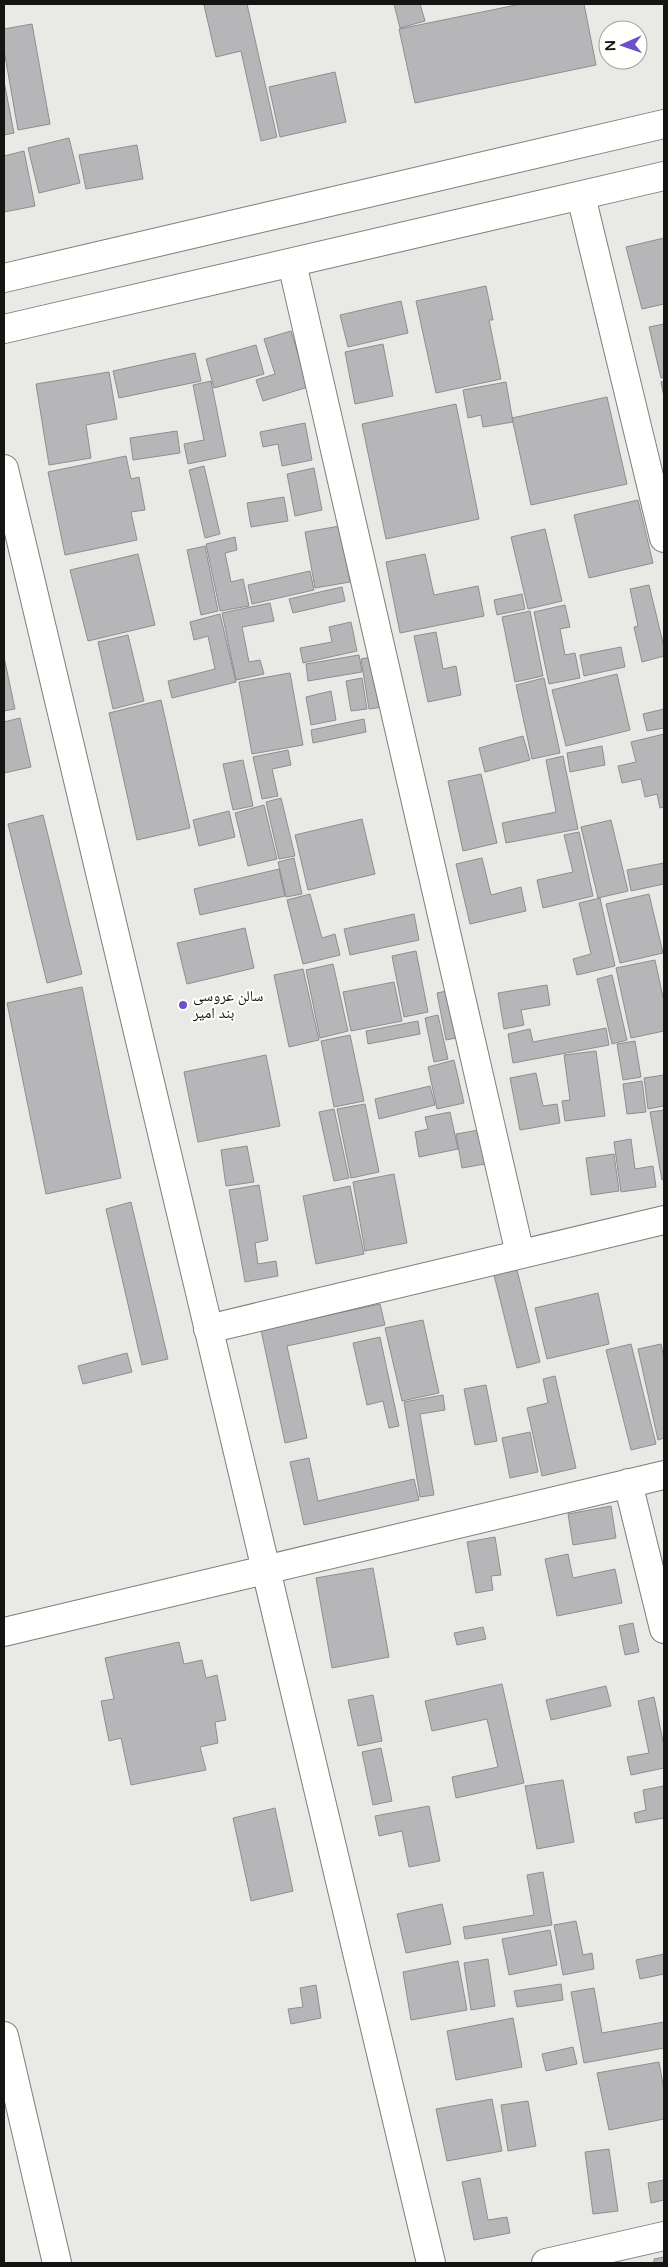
<svg xmlns="http://www.w3.org/2000/svg" width="668" height="2267" font-family="'Varela Round','Noto Naskh Arabic',sans-serif">
	<style>
		.building { fill: #b6b6b9; stroke: #8e8e91 }
		.lines { fill: none; stroke-linecap: round; stroke-linejoin: round }
		.minor-casing { stroke: #7d7d7a; stroke-width: 30 }
		.secondary-casing { stroke: #7d7d7a; stroke-width: 30 }
		.minor { stroke: #fff; stroke-width: 28 }
		.secondary { stroke: #fff; stroke-width: 28 }
		.poi-dot { fill: #6e4fc9; stroke: #fffffe; stroke-width: 2 }
		.labels { text-anchor: middle; dominant-baseline: central; stroke-width: 4; stroke-linejoin: round; paint-order: stroke }
		.poi-label { font-size: 15px; fill: #141413; stroke: #fffffe; text-anchor: start }
	</style>
	<rect width="100%" height="100%" fill="#e9eae6"/>
	<path class="building" d="M211,4H247L277,137L261,141L241,51L216,57L204,5Z
		M394,4H420L425,21L400,28Z
		M521,4H584L596,65L415,103L399,29Z
		M32,24L50,124L18,130L4,50V29Z
		M335,72L346,122L280,137L269,87Z
		M4,81L14,133L4,135Z
		M69,138L80,183L39,193L28,148Z
		M137,145L143,179L86,189L79,155Z
		M24,151L35,206L4,212V156Z
		M664,238V304L642,309L626,247Z
		M486,286L493,320H489L501,379L436,393L416,301Z
		M401,301L408,333L348,347L340,315Z
		M664,324V377L661,378L649,327Z
		M291,331L308,387L263,401L256,380L275,374L264,339Z
		M383,344L393,396L355,404L345,352Z
		M256,345L264,374L214,388L206,359Z
		M195,353L201,381L119,398L113,371Z
		M109,372L117,419L86,425L91,458L49,465L36,384Z
		M211,381L226,456L188,464L184,444L204,440L193,385Z
		M664,381V397L661,382Z
		M506,382L513,422L483,427L481,415L468,418L463,390Z
		M607,397L627,484L531,505L512,418Z
		M456,404L479,519L386,539L362,424Z
		M305,423L312,460L282,466L278,444L263,447L260,432Z
		M177,431L180,453L133,460L130,438Z
		M126,456L131,479L139,477L145,510L131,512L137,540L65,555L48,472Z
		M204,466L220,534L205,538L189,470Z
		M314,468L322,510L295,516L287,474Z
		M284,497L288,521L251,527L247,503Z
		M638,500L653,563L589,578L574,515Z
		M340,526L350,582L315,588L305,532Z
		M545,529L562,601L528,609L511,537Z
		M235,537L237,550L225,553L231,582L243,579L249,606L220,611L206,544Z
		M205,546L218,611L201,615L187,550Z
		M138,554L155,625L88,641L70,570Z
		M425,554L434,595L478,586L484,616L400,633L386,562Z
		M310,571L314,590L252,604L248,585Z
		M649,585L664,647V656L642,662L634,627L638,626L630,589Z
		M342,587L345,601L293,613L289,599Z
		M522,594L525,609L497,615L494,600Z
		M270,603L274,621L242,627L249,662L260,660L264,674L236,680L222,613Z
		M565,605L570,627L560,629L565,655L575,653L580,678L549,684L534,612Z
		M530,611L543,676L515,682L502,617Z
		M220,614L236,682L172,698L168,681L215,669L208,636L194,640L190,622Z
		M351,622L357,651L303,663L300,648L332,642L329,627Z
		M436,632L443,669L456,666L461,695L428,702L414,636Z
		M128,635L144,701L113,709L98,642Z
		M621,647L625,667L584,676L580,655Z
		M359,655L362,672L308,681L306,664Z
		M376,656L383,707L369,709L361,659Z
		M4,657L15,709L4,711Z
		M290,673L303,745L252,754L239,682Z
		M617,674L630,730L566,746L552,690Z
		M362,678L367,709L351,711L346,681Z
		M544,678L560,753L532,759L516,685Z
		M331,691L336,720L311,725L306,697Z
		M161,700L190,828L137,840L109,713Z
		M664,709V728L647,731L643,714Z
		M20,718L31,767L4,773V722Z
		M364,719L366,732L313,743L311,730Z
		M664,734V807L660,808L657,794L645,797L641,779L622,783L618,766L636,762L631,742Z
		M523,736L530,760L485,772L479,748Z
		M602,746L605,765L570,772L567,753Z
		M288,750L291,765L272,769L278,796L262,799L253,757Z
		M563,756L578,829L506,843L502,823L556,812L546,760Z
		M243,760L253,806L233,810L223,764Z
		M481,774L497,843L463,851L448,781Z
		M281,798L295,856L279,859L266,802Z
		M264,805L277,859L248,866L235,813Z
		M229,811L235,837L199,846L193,820Z
		M43,815L82,974L47,983L8,824Z
		M362,819L375,874L308,890L295,835Z
		M611,820L628,891L598,898L581,827Z
		M579,832L593,896L543,908L537,880L573,872L564,835Z
		M294,858L302,894L286,897L278,862Z
		M482,858L491,895L521,887L526,911L470,924L456,864Z
		M664,863V884L631,891L627,870Z
		M279,869L285,896L200,915L194,889Z
		M310,894L322,938L335,934L340,955L303,964L287,900Z
		M649,894L663,953L620,963L606,904Z
		M600,898L615,966L577,975L573,959L591,954L579,903Z
		M414,914L419,940L350,955L344,929Z
		M245,928L254,968L187,984L177,943Z
		M416,951L428,1012L404,1017L392,956Z
		M655,960L664,1002V1031L631,1038L616,968Z
		M333,964L348,1031L320,1038L306,970Z
		M303,969L319,1040L289,1047L274,975Z
		M612,975L627,1040L612,1044L597,979Z
		M394,982L402,1021L351,1031L343,992Z
		M547,985L550,1005L521,1010L524,1025L504,1029L498,993Z
		M82,987L121,1178L46,1194L7,1003Z
		M451,990L461,1037L446,1040L437,993Z
		M438,1015L448,1059L434,1062L425,1018Z
		M418,1021L420,1034L368,1044L366,1031Z
		M606,1028L609,1045L513,1063L508,1034L530,1029L533,1042Z
		M350,1035L364,1101L334,1107L321,1041Z
		M635,1041L641,1077L623,1080L617,1044Z
		M596,1051L605,1116L565,1121L562,1101L570,1100L564,1055Z
		M266,1055L280,1126L198,1142L184,1072Z
		M454,1060L464,1103L437,1109L428,1067Z
		M536,1073L543,1106L557,1104L560,1123L520,1130L510,1078Z
		M664,1075V1106L648,1109L644,1078Z
		M642,1081L646,1112L627,1114L623,1084Z
		M430,1086L435,1105L379,1119L375,1099Z
		M365,1104L379,1172L351,1178L337,1109Z
		M334,1109L349,1178L334,1181L319,1112Z
		M664,1110V1179L662,1180L650,1112Z
		M450,1112L458,1149L419,1157L415,1132L428,1129L425,1117Z
		M479,1130L485,1164L462,1168L456,1134Z
		M631,1139L635,1169L653,1166L656,1187L621,1192L614,1142Z
		M247,1146L254,1182L226,1186L221,1150Z
		M614,1154L619,1191L591,1195L586,1158Z
		M394,1174L407,1243L365,1251L353,1182Z
		M259,1185L268,1240L255,1243L258,1264L276,1261L278,1276L245,1282L229,1190Z
		M350,1186L364,1254L316,1264L303,1196Z
		M131,1202L168,1359L142,1365L106,1209Z
		M516,1266L540,1362L517,1368L493,1271Z
		M598,1293L609,1344L547,1359L535,1308Z
		M380,1304L385,1325L287,1346L307,1438L285,1443L261,1330Z
		M423,1320L439,1393L402,1401L385,1328Z
		M380,1337L399,1426L389,1428L383,1401L367,1405L353,1343Z
		M631,1344L656,1444L631,1450L606,1350Z
		M661,1344L664,1359V1438L658,1440L638,1349Z
		M127,1353L132,1372L83,1384L78,1366Z
		M555,1376L576,1468L542,1476L527,1408L548,1403L543,1379Z
		M486,1385L497,1441L475,1445L464,1389Z
		M443,1395L445,1410L420,1414L434,1495L420,1497L404,1402Z
		M530,1432L538,1472L510,1478L502,1438Z
		M309,1458L318,1501L414,1479L419,1500L304,1525L290,1462Z
		M611,1506L616,1538L573,1545L568,1514Z
		M495,1537L501,1575L491,1576L493,1590L476,1593L467,1542Z
		M568,1554L573,1578L615,1569L622,1603L557,1616L545,1559Z
		M373,1568L389,1657L332,1668L316,1578Z
		M633,1623L639,1652L625,1655L619,1626Z
		M483,1627L486,1639L457,1645L454,1633Z
		M179,1642L184,1664L202,1660L206,1678L217,1675L226,1720L215,1722L218,1743L200,1747L206,1770L131,1785L121,1738L109,1741L101,1701L114,1699L105,1658Z
		M502,1684L524,1783L456,1798L452,1777L498,1767L487,1719L432,1731L425,1701Z
		M606,1686L611,1706L551,1720L546,1700Z
		M373,1695L382,1741L358,1746L348,1700Z
		M654,1697L664,1746V1768L631,1775L627,1757L649,1753L638,1701Z
		M381,1748L392,1801L373,1805L362,1752Z
		M563,1780L574,1842L537,1849L525,1786Z
		M664,1786V1818L636,1823L634,1813L646,1810L643,1790Z
		M429,1806L440,1861L409,1867L402,1831L379,1836L375,1816Z
		M275,1808L293,1891L251,1901L233,1818Z
		M543,1872L552,1925L465,1939L463,1927L534,1915L527,1875Z
		M442,1904L451,1944L406,1953L397,1914Z
		M576,1921L583,1955L592,1953L594,1969L563,1975L554,1925Z
		M550,1930L557,1965L509,1975L502,1939Z
		M664,1954V1974L640,1979L636,1960Z
		M488,1959L495,2006L471,2010L464,1963Z
		M458,1961L467,2010L411,2020L403,1972Z
		M561,1984L563,2000L517,2007L514,1991Z
		M316,1985L321,2018L291,2024L288,2009L303,2007L300,1988Z
		M594,1988L602,2033L664,2022V2048L584,2063L571,1992Z
		M513,2018L522,2067L456,2080L447,2031Z
		M573,2047L577,2064L546,2071L542,2054Z
		M659,2062L664,2090V2119L609,2130L597,2073Z
		M492,2099L502,2151L447,2161L436,2109Z
		M528,2101L536,2146L508,2151L501,2105Z
		M609,2149L618,2211L593,2214L585,2152Z
		M480,2178L488,2220L507,2217L510,2233L474,2240L462,2182Z
		M664,2180V2200L651,2203L648,2183Z
		M664,2257V2263H654V2259Z"/>
	<g class="lines">
		<defs>
			<path id="minor" d="M581,196L664,538
				M292,263L520,1254
				M4,469L431,2263
				M208,1329L664,1220
				M628,1483L664,1629
				M4,1632L664,1475
				M546,2263L664,2236"/>
			<path id="secondary" d="M4,278L664,124
				M4,329L664,176
				M4,2036L57,2263"/>
		</defs>
		<use href="#minor" class="minor-casing"/>
		<use href="#secondary" class="secondary-casing"/>
		<use href="#minor" class="minor"/>
		<use href="#secondary" class="secondary"/>
	</g>
	<circle class="poi-dot" cx="183" cy="1005" r="5"/>
	<g class="labels">
		<g class="poi-label">
			<text x="193" y="996">سالن عروسی<tspan x="193" dy="17">بند امیر</tspan></text>
		</g>
	</g>
	<rect width="668" height="2267" fill="none" stroke="#141413" stroke-width="10"/>
	<g transform="translate(623 45) rotate(268)"><circle r="24" fill="#fffffe" stroke="#a1a1a0"/>
	<path d="M0-4L9 19L0 12L-9 19Z" fill="#6e4fc9"/>
	<text y="-8" font-size="14" font-weight="bold" text-anchor="middle" fill="#141413">N</text>
	</g>
</svg>
